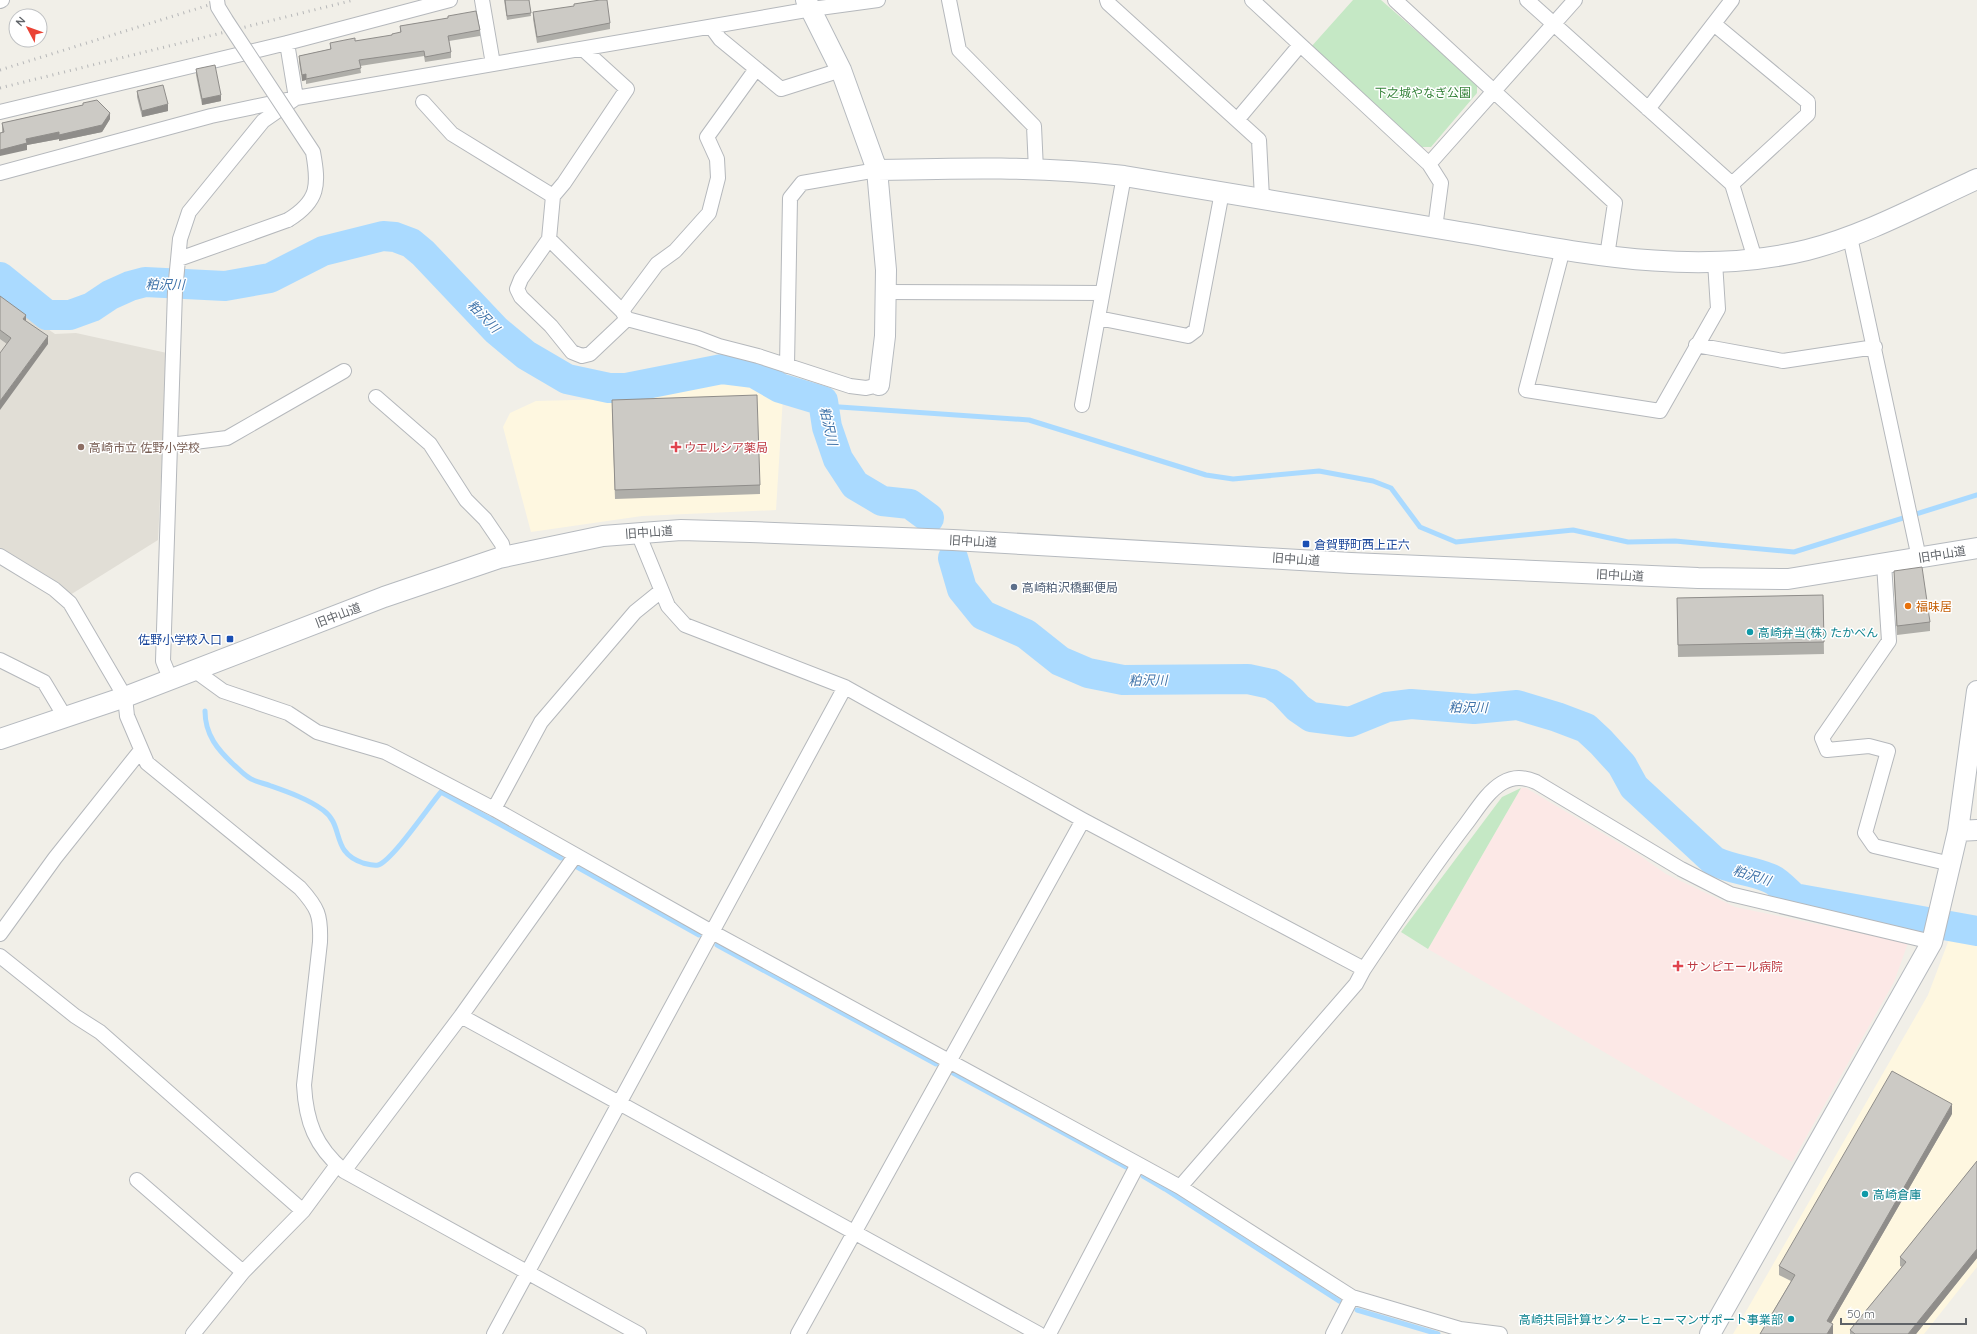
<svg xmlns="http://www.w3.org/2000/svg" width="1977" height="1334" font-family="Quicksand,'Noto Sans JP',sans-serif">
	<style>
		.commercial { fill: #fef7e0 }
		.education { fill: #e1ded6 }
		.medical { fill: #fce8e6 }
		.green { fill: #c5e8c5 }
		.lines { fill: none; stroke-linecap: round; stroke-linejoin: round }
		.stream { stroke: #aadaff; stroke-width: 5 }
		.river { stroke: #aadaff; stroke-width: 30 }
		.street-casing { stroke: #b5b8bc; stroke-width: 16 }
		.secondary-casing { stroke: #b6babf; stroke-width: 22 }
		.street { stroke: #fff; stroke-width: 14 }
		.secondary { stroke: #fff; stroke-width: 20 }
		.rail { stroke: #b6b7b8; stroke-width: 3; stroke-dasharray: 1 5; stroke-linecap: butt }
		.street-bridge-casing { stroke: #b5b8bc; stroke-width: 16; stroke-linecap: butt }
		.street-bridge { stroke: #fff; stroke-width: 14 }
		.wall { fill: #afaea9 }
		.shaded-wall { fill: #8f8d8a }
		.building { fill: #cccac5; stroke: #8f8d8a }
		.education-dot { fill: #8d6e63; stroke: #fff; stroke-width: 1.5 }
		.health-dot { fill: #e0444e; stroke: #fff; stroke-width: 1.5 }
		.transit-dot { fill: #1a4fb4; stroke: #fff; stroke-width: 1.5 }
		.service-dot { fill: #5c6f8a; stroke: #fff; stroke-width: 1.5 }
		.food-dot { fill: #e8710a; stroke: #fff; stroke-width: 1.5 }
		.culture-dot { fill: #0f9aa8; stroke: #fff; stroke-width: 1.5 }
		.labels { text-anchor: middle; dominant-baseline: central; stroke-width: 3; stroke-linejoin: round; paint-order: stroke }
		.park-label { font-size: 12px; fill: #348238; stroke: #fff }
		.education-label { font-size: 12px; fill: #785e54; stroke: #fff; text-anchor: start }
		.health-label { font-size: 12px; fill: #be3a42; stroke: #fff; text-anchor: start }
		.street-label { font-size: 12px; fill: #5f6368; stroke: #fff }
		.transit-label { font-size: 12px; fill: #164399; stroke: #fff; text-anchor: start }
		.service-label { font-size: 12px; fill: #4e5e75; stroke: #fff; text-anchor: start }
		.food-label { font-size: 12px; fill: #c56008; stroke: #fff; text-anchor: start }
		.culture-label { font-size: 12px; fill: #0d838f; stroke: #fff; text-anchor: start }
		.water-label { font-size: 13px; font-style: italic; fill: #4174aa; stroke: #fff }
	</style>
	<rect width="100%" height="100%" fill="#f1efe8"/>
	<path class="commercial" d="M719,380L750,382L783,397L776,510L642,516L531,532L503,427L510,413L536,401L613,399Z
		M1951,934L1977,940V1267L1924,1334H1733L1928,995Z"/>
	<path class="education" d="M0,296L55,334L76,333L167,353L158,540L70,595L0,551Z"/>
	<path class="medical" d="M1521,788H1526L1639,855L1666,874L1735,907L1908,943L1894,982L1792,1162L1428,949Z"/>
	<path class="green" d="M1353,0H1381L1477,84V93L1431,147H1422L1311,47Z
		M1521,788L1428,949L1401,932L1502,797Z"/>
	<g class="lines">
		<path class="stream" d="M825,406L1029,420L1206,475L1233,479L1319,471L1373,481L1391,488L1420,527L1456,542L1573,530L1628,542L1675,541L1794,552L1977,495
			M205,711C205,735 218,750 234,765C239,769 243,774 248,777C254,782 264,783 271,786C288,792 308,799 323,810C345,826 330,852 363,863C367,864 373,866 378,865C392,861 429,806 441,792L561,858
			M577,867L699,935
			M717,945L936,1064
			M953,1073L1126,1167
			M1143,1176L1165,1189L1339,1301
			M1357,1310L1438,1334"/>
		<path class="river" d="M0,277L47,315H70L92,307L110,295L130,286L145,282L225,286L270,278L323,251L383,236L395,237L411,243L423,253L496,330L526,355L567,379L609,388H626L722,369L754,373L780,388L823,401L827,427L838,459L855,485L882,501L910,504L929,518
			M953,558L962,589L983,615L1026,634L1060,661L1088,673L1123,680L1248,679L1271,684L1283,692L1298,708L1311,717L1350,722L1387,707L1411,704L1474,709L1517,705L1557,717L1586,728L1601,742L1622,765L1634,787L1714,861C1733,870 1750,870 1769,878C1778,881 1786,891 1794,898L1977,931"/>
		<defs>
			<path id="street" d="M482,0L493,64
				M949,0L959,50L1034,126L1036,170
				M1107,0L1108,3L1259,140L1262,198
				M1252,0L1429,164L1441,183L1435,228
				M1395,0L1615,203L1607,256
				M1527,0L1732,184L1755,259
				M0,1L2,0
				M1714,24L1808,102V114L1732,184
				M712,28L720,39L781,89L841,70
				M423,102L452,134L553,196
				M1648,109L1732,0
				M0,112L287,43L450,0
				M1237,120L1300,45
				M1429,164L1575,0
				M0,173L211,116L296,98L812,9L878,0
				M1850,237L1919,558
				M549,239L622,311L627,319L590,354L582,356L572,352L551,326L521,297L517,289L521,279L549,239L553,196L564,183L627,89L583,49
				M1563,249L1526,390L1660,411L1718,309L1715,262
				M179,259L288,220
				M886,292L1102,293
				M622,311L657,264L675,251L709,213L718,178L717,159L707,137L756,69
				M1098,318L1188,336L1196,330L1222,192
				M627,319L698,338L719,346L758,356L850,386L866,388L879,385
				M1696,345L1783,361L1875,347
				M787,366L790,198L802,183L877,170
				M376,397L430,444L466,500L485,519L502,544L505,557
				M1082,405L1124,176
				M170,445L227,438L344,371
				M638,533L668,606L685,625L845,687L1083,820L1364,969
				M0,556L54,589L70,603L125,697L127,716L147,763L300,888C318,908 321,915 320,942L304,1085C306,1122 315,1146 344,1171L639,1334
				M1884,564L1889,641L1822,738L1827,750L1869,746L1888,751L1865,833L1874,846L1951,864
				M0,660L44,682L65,717
				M194,670L223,691L288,713L317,732L385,752L494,809L712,932L1138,1164L1180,1187L1352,1297L1460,1329L1500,1334
				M170,678L163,661L175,291L180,239L189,212L263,121L296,98L287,43
				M494,809L541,722L635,612L661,591
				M0,934L55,858L141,750
				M0,956L75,1016L100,1032L303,1211
				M461,1016L1039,1334
				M344,1171L461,1016L575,856
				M137,1180L243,1272
				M1180,1187L1356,984L1364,969C1397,920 1430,871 1466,824C1476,811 1487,792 1502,783C1514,776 1524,777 1536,782L1681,869L1730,894L1932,942
				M193,1334L243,1272L303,1211L337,1165
				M494,1334L845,687
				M798,1334L1083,820
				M1049,1334L1138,1164
				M1333,1334L1352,1297"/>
			<path id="secondary" d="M806,0L841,70L877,170L886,270L885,336L879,385
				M877,170C960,168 1042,166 1124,176C1234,194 1344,213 1454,231C1569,250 1690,279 1807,250C1866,235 1922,204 1977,179
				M0,739L125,697L384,597L499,558L603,536L681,530L750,532L953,540L1351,563L1698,578L1788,579L1977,548
				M1958,831L1977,830
				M1710,1334L1932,942L1958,831L1977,691"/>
		</defs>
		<use href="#street" class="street-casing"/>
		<use href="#secondary" class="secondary-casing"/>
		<use href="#street" class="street"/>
		<use href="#secondary" class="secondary"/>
		<path class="rail" d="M0,70L225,0
			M0,88L354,0"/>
		<defs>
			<path id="street-bridge" d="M217,0L218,7L226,20L313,152C319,185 319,201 288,220"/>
		</defs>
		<use href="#street-bridge" class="street-bridge-casing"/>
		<use href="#street-bridge" class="street-bridge"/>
	</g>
	<path class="wall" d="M504,0H529L531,16L507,20Z
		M533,12L610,23V29L537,43L533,19Z
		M448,16L480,30V36L449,41L451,52V58L425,62L424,56L360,66L361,73L306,84V80L302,81L299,62V56L330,49V43L355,41L392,36L400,33V26L448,18Z
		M196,69L221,101L202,105L196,75Z
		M137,91L168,111L142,117L137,97Z
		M83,103L110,119L102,132L59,141V139L27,145V150L2,132V123L83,105Z
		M0,296L26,321L48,344H7L0,339Z
		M612,409L760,485V494L615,499Z
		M1894,571L1930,622V631L1897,635L1894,580Z
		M1823,595L1824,654L1678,657L1677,598Z
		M1952,1114L1831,1323L1833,1334H1760L1791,1281L1779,1275V1266Z
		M1977,1161V1258L1916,1334H1850V1330L1902,1267L1900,1266V1257Z"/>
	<path class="shaded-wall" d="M306,74V80L302,81V75Z
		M221,95V101L202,105V99Z
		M168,104V111L142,117V111Z
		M110,113V119L102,132L59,141V135Z
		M59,132V139L27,145V150L0,156V150L26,139Z
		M26,315V324L23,319Z
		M48,336V344L0,410V401Z
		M1952,1104V1114L1827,1330V1321Z
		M1977,1249V1258L1916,1334H1908Z
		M1833,1324V1334H1827Z"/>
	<path class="building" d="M505,0H529L531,13L507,16Z
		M600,0H607L610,23L537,37L533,12L574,6V4Z
		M476,11L480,30L448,36L451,52L425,57L424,51L359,60L361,68L306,79V74L302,75L299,56L331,49L330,43L355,38V41L392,35V34L401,32L400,26L448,18V16Z
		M215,65L221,95L202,99L196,69Z
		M163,85L168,104L142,111L137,91Z
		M97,100L110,113L102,125L59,135V132L26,139L27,143L0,150V133L4,132L2,123L83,105V103Z
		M0,296L26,315L23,319L48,336L0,401V353L11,338L0,330Z
		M757,395L760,485L615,490L612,400Z
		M1922,567L1930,622L1897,626L1894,571Z
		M1823,595L1824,642L1678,645L1677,598Z
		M1892,1071L1952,1104L1827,1321L1833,1324L1827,1334H1760L1795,1275L1779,1266Z
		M1977,1161V1249L1908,1334H1855L1850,1330L1906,1262L1900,1257Z"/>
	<circle class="education-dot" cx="81" cy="447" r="4"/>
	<g class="health-dot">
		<path d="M674 441h4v4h4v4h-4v4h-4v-4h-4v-4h4z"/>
		<path d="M1676 960h4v4h4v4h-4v4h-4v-4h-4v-4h4z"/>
	</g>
	<g class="transit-dot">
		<rect x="1302" y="540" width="8" height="8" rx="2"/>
		<rect x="226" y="635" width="8" height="8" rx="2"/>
	</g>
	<circle class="service-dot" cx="1014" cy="587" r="4"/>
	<circle class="food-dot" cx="1908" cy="606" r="4"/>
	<g class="culture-dot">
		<circle cx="1750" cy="632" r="4"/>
		<circle cx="1865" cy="1194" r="4"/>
		<circle cx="1791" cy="1319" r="4"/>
	</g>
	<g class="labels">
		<g class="park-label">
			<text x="1423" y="92">下之城やなぎ公園</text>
		</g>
		<g class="education-label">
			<text x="89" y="447">高崎市立 佐野小学校</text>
		</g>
		<g class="health-label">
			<text x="684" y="447">ウエルシア薬局</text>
			<text x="1687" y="966">サンピエール病院</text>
		</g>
		<g class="street-label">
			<text transform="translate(649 532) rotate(-4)">旧中山道</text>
			<text transform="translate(973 541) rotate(3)">旧中山道</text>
			<text transform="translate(1942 554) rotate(-9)">旧中山道</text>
			<text transform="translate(1296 559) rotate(4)">旧中山道</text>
			<text transform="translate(1620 575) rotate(3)">旧中山道</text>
			<text transform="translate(338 615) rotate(-21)">旧中山道</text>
		</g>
		<g class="transit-label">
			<text x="1314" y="544">倉賀野町西上正六</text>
			<text x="222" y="639" text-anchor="end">佐野小学校入口</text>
		</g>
		<g class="service-label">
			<text x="1022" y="587">高崎粕沢橋郵便局</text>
		</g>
		<g class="food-label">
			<text x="1916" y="606">福味居</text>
		</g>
		<g class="culture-label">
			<text x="1758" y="632">高崎弁当(株) たかべん</text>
			<text x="1873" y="1194">高崎倉庫</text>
			<text x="1783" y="1319" text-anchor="end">高崎共同計算センターヒューマンサポート事業部</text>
		</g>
		<g class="water-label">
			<text transform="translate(165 284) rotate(1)">粕沢川</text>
			<text transform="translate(484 316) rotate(46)">粕沢川</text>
			<text transform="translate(829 426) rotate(77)">粕沢川</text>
			<text transform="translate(1148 680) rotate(-1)">粕沢川</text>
			<text transform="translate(1468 707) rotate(1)">粕沢川</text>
			<text transform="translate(1752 875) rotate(17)">粕沢川</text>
		</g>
	</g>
	<g transform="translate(28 28) rotate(311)"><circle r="19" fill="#ffffff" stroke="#bfc1c3"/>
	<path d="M0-3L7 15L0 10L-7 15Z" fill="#ea4335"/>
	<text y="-6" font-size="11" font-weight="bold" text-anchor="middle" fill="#5f6368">N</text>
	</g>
	<path d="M1841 1318v6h125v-6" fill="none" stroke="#5f6368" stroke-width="2"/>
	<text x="1847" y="1318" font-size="12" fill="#5f6368" stroke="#ffffff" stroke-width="3" paint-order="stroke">50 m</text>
</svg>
